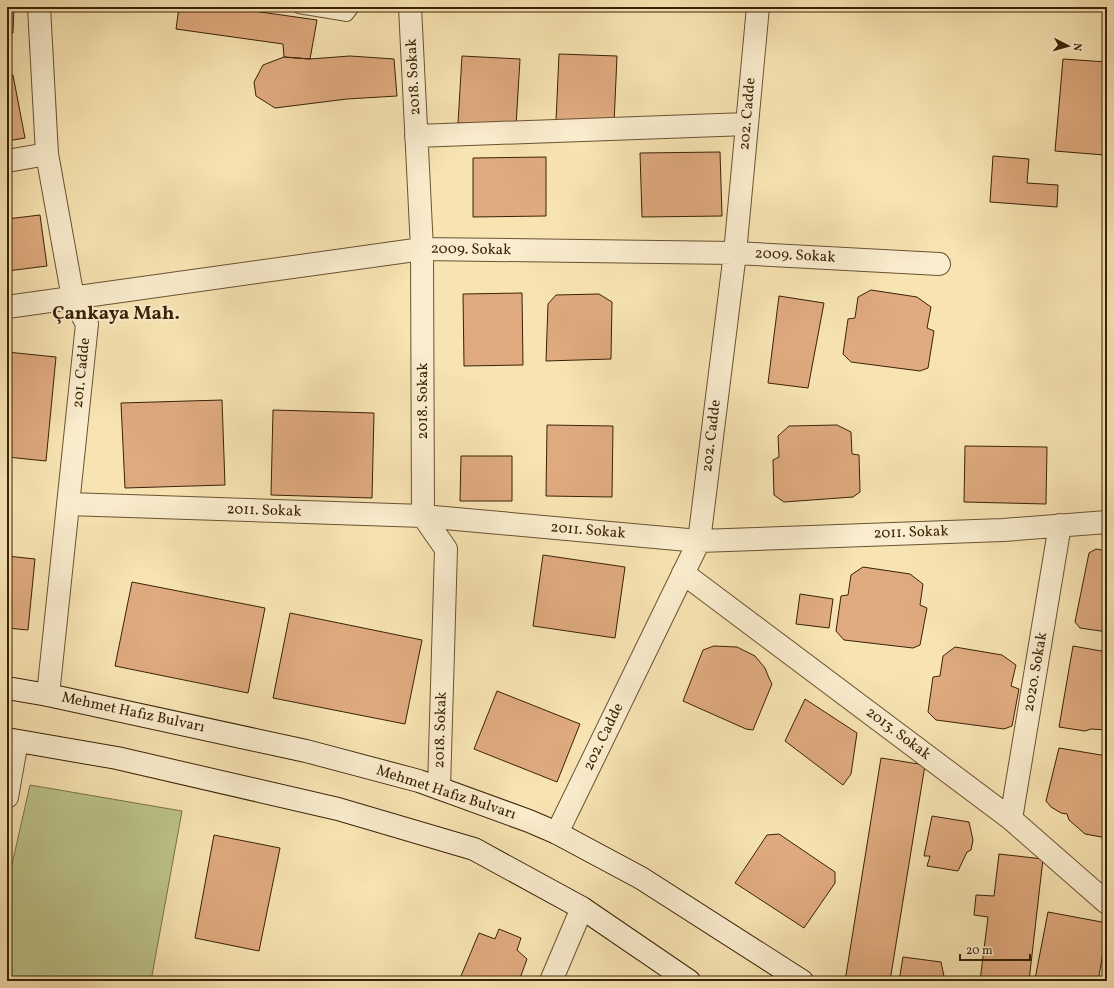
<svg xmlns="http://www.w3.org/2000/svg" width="1114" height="988" font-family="Vollkorn,serif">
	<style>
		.green { fill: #bdc48c; stroke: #7c7349 }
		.building { fill: #dfaa7f; stroke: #3a2206 }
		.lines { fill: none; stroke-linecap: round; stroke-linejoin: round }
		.lane-casing { stroke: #6a5231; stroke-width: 14 }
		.street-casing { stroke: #6a5231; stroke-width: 24 }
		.secondary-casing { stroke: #3a2206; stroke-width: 24 }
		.lane { stroke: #faedce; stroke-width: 12 }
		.street { stroke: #faedce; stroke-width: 22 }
		.secondary { stroke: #faedce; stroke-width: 22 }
		.labels { text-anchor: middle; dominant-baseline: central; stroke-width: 3.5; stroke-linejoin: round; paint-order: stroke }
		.street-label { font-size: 15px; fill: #3a2206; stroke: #faedce }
		.district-label { font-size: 19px; font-weight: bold; fill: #3a2206; stroke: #faedce }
	</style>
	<rect width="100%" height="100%" fill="#f8e4b3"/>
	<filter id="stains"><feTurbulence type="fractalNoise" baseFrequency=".005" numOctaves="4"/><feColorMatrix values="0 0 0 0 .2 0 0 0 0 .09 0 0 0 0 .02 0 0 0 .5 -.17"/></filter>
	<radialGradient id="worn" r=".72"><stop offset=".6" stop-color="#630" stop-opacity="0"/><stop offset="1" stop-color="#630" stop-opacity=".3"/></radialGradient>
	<path class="green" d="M30,785L182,811L151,981H7V886Z"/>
	<path class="building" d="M7,7H14L13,33H7Z
		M179,7H225L317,20L310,59L284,57L283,44L176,29Z
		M559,54L617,56L614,124L556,121Z
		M350,56L394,59L397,96L347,99L275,108L256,96L254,82L263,65L284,57L310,59Z
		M462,56L520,59L516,126L458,123Z
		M1063,59L1107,62V120L1104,155L1055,151Z
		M13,75L25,138L7,141V77Z
		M720,152L722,216L642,217L640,153Z
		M993,156L1029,159L1027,183L1058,185L1057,207L990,202Z
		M546,157V216L473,217V158Z
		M40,215L47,266L7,271V219Z
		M871,290L917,297L931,307L927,328L934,331L928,368L920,371L851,362L843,354L848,319L855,318L858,297Z
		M522,293L523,365L464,366L463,294Z
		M599,294L612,302L611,359L546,361L548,304L556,295Z
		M779,296L824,303L808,388L768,383Z
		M7,352L56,357L46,461L7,457Z
		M222,400L225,485L125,488L121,403Z
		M273,410L374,413L372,498L271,495Z
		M547,425L613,426L612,497L546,496Z
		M837,425L851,432L852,454L859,455L860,492L853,497L784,502L774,495L773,460L779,457L778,436L789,426Z
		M965,446L1047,447L1046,504L964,502Z
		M461,456H512V501H460Z
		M1096,549L1107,551V632L1080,628L1075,622L1089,553Z
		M543,555L625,567L615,638L533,626Z
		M7,556L35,559L28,630L7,628Z
		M863,567L910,574L923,584L920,605L927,608L920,645L913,648L844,640L836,631L841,596L848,595L851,575Z
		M132,582L265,608L248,693L115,666Z
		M800,594L833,599L829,628L796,624Z
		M290,613L422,640L405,724L273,698Z
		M714,646L737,647L755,656L765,668L769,678L772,684L753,730L746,729L683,701L703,650Z
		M1073,646L1107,652V730L1091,729L1085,731L1059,727Z
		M955,647L1002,655L1016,665L1011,686L1019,689L1012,726L1004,729L936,720L928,712L933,677L940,676L943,656Z
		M497,691L580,724L557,782L474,749Z
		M805,699L857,733L851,774L843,785L785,741Z
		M1059,748L1107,756V838L1085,834L1069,820L1067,814L1061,813L1051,807L1046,801Z
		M881,758L925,765L890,981H845Z
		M932,816L969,822L973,840L971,850L967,852L958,871L927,866L930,856H924Z
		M779,834L835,872V883L804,928L735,883L767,835Z
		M214,835L280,848L259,951L195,938Z
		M999,854L1043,859L1029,981H980L988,917L974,915L976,895L994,896Z
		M1048,912L1107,923V930L1098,981H1044L1035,979Z
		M499,929L521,938L517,950L527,959L519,981H470L471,980L461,976L479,933L495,939Z
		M903,957L941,962L945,981H899Z"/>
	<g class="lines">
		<defs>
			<path id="lane" d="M299,7L347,15L353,7"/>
			<path id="street" d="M39,7L47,154L73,298L87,324L48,695
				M410,7L422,249L423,516L446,549L439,788
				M416,136L747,124
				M7,161L47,154
				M7,307L422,249L735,253L939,264
				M68,504L423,516L699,541L1003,530L1107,522
				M683,573L1011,819L1107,903
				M7,797L17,741
				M1011,819L1060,525
				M557,833L699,541L735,253L758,7
				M551,981L582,908"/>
			<path id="secondary" d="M7,688L48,695L306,751L419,781L529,821L557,833L641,878L802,981
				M7,739L117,758L338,809L474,849L582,908L689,981"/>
		</defs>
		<use href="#lane" class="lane-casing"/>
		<use href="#street" class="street-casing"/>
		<use href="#secondary" class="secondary-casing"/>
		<use href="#lane" class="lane"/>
		<use href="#street" class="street"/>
		<use href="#secondary" class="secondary"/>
	</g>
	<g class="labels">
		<g class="street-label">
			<text transform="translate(414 77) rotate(-93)">2018. Sokak</text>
			<text transform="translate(748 114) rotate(-85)">202. Cadde</text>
			<text transform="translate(471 250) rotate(1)">2009. Sokak</text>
			<text transform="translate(795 256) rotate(3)">2009. Sokak</text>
			<text transform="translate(82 373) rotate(-84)">201. Cadde</text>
			<text transform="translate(423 401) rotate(-90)">2018. Sokak</text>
			<text transform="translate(712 436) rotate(-83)">202. Cadde</text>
			<text transform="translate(264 511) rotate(2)">2011. Sokak</text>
			<text transform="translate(588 531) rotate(5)">2011. Sokak</text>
			<text transform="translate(911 533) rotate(-2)">2011. Sokak</text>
			<text transform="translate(1036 672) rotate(-80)">2020. Sokak</text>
			<text transform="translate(133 713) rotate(12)">Mehmet Hafız Bulvarı</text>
			<text transform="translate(441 730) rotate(-88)">2018. Sokak</text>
			<text transform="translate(898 734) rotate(37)">2013. Sokak</text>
			<text transform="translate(604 737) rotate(-64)">202. Cadde</text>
			<text transform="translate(446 793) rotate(18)">Mehmet Hafız Bulvarı</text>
		</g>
		<g class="district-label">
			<text x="116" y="314">Çankaya Mah.</text>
		</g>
	</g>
	<rect width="1114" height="988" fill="none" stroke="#f8e4b3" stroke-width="24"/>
	<rect x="8" y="8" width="1098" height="972" fill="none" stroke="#3a2206" stroke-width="2"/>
	<rect x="12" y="12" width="1090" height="964" fill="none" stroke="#3a2206"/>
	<g transform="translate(1068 46) rotate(96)" stroke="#faedce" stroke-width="3" paint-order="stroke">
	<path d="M0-3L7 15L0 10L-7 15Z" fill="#3a2206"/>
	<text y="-6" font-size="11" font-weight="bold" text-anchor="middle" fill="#3a2206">N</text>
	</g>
	<path d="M960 954v6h70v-6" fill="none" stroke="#3a2206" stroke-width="2"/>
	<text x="966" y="954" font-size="12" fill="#3a2206" stroke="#faedce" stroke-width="3" paint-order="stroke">20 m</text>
	<rect width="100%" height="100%" filter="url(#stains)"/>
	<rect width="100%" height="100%" fill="url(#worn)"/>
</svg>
